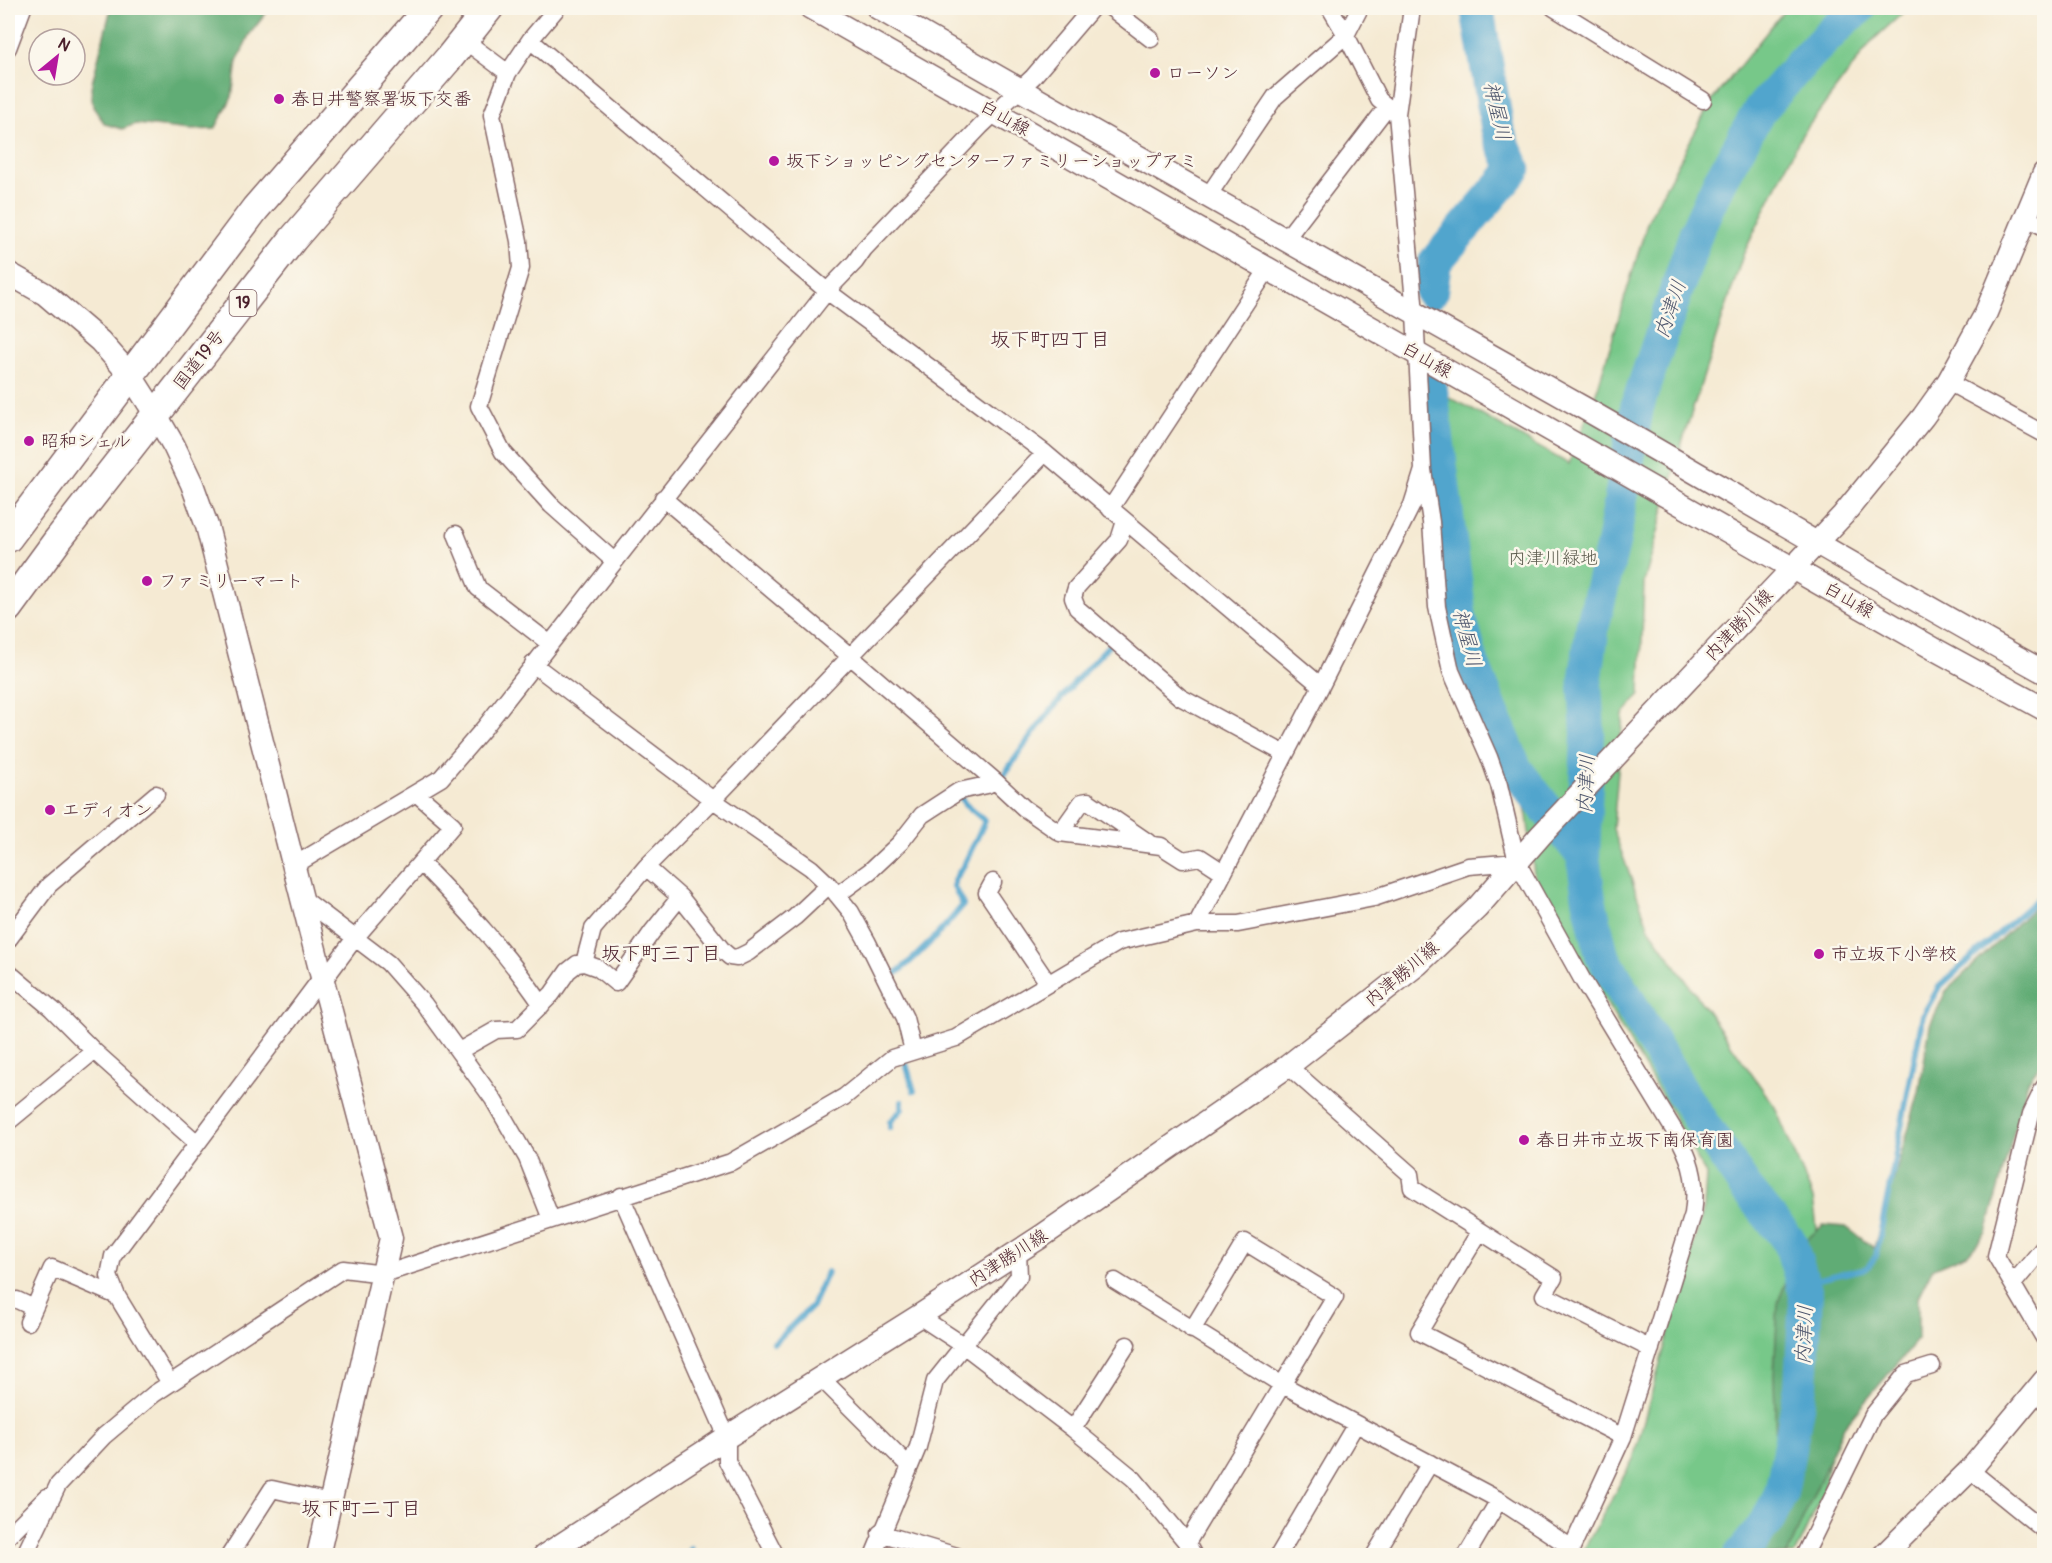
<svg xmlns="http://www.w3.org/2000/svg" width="2052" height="1563" font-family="Pangolin,'Klee One',sans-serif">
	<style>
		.green { fill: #77c889; stroke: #60745a; stroke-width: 1.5 }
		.forest { fill: #61ac75; stroke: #566650; stroke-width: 1.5 }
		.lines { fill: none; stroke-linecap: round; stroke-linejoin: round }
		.stream { stroke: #51a5cd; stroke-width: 6 }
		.river { stroke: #51a5cd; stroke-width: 34 }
		.street-casing { stroke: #866666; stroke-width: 19 }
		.secondary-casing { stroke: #866666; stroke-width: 25 }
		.highway-casing { stroke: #866666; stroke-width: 31 }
		.street { stroke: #fff; stroke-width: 16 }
		.secondary { stroke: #fff; stroke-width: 22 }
		.highway { stroke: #fff; stroke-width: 28 }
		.poi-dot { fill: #b5179e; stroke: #fbf7ec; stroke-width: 2 }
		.labels { text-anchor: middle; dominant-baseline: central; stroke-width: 5; stroke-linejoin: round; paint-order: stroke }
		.shield { fill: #fbf7ec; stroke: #7f6065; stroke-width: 1.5 }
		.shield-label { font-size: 16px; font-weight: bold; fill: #4a1f2b }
		.poi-label { font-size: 18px; fill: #4a1f2b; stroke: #fbf7ec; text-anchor: start }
		.street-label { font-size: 18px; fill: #4a1f2b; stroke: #fbf7ec }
		.park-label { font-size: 18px; fill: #5a5a4c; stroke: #fbf7ec }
		.water-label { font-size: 20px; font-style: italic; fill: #4d556c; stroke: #fbf7ec }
		.neighbourhood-label { font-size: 20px; fill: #4a1f2b; stroke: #fbf7ec }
	</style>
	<rect width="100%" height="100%" fill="#fbf7ec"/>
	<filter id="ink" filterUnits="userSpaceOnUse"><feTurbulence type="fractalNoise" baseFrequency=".0167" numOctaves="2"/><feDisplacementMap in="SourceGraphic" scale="12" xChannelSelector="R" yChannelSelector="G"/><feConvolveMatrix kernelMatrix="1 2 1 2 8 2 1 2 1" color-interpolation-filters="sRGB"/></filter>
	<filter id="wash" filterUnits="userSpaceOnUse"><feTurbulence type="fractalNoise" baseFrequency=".008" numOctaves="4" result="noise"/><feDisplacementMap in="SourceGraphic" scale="24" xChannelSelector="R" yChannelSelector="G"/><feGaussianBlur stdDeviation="1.35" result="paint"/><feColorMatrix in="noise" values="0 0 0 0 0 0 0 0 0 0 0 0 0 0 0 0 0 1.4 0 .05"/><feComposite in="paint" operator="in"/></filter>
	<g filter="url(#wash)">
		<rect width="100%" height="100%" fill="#f5ead3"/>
		<path class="green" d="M1786,8H1908L1871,42L1801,136L1743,255L1683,439L1644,583L1640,694L1623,715L1613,829L1649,928L1775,1107L1813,1198L1821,1259L1832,1431L1824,1492L1794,1555H1581L1633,1459L1704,1207L1706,1175L1667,1105L1535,883L1527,816L1495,701L1471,641L1444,476L1437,390L1569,464L1598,387L1648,220L1711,102Z"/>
		<path class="forest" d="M111,8H270L249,35L237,62L232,97L215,129L190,130L136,124L122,129L105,124L93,107L91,87Z
			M2044,898V1060L2028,1081L1986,1233L1968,1254L1932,1269L1918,1297V1339L1843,1428L1787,1555H1726L1777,1480L1774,1376L1778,1302L1801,1245L1823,1225L1846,1227L1874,1248L1919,1092L1930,1025L1946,991Z"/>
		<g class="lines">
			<path class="stream" d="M1002,778C1034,729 1071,684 1112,642
				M890,978C918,957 941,932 963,905L954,887V880L964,865L985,821L965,804L960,797
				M906,1064L914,1091
				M890,1128V1122L902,1109V1102
				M1802,1283L1867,1268L1876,1256L1923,1015L1939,987L2044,893
				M774,1343L812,1306L827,1272
				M689,1556L691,1549"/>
			<path class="river" d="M1431,292L1435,262L1514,169L1498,132L1477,8
				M1431,390L1460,619L1472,663L1516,770L1576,847
				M1740,1556L1766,1524L1781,1493L1801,1386L1806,1294L1790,1242L1746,1188L1686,1099L1602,955L1589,899L1583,856L1588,734L1585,684L1593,624L1613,544L1637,407L1697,230L1719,182L1759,111L1804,60L1844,20L1859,8"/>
		</g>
	</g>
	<g filter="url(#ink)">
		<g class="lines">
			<defs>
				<path id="street" d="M557,8L530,40L508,73L492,115L519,241L521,268L479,406L503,452L551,505L614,561
					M1111,8L1151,39
					M1330,8L1346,35L1379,100L1394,112
					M1554,8L1703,100
					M464,40L508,73
					M530,40L827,291L1045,453L1321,686
					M8,48L23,8
					M1208,196L1275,97L1346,35L1360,8
					M2027,218L2044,227
					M1285,240L1387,107
					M1948,382L2044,434
					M1423,470L1431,522L1437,607L1451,671L1489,757L1499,785L1517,862L1582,979L1680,1140C1693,1165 1697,1186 1693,1214L1623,1437L1568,1556
					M663,498L850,656L995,781L1024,808L1060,833L1161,846L1183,860L1200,857L1223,872
					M1110,509L1268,269
					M1125,521L1119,540L1076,588L1073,598L1077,608L1180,697L1285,754
					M456,534L478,588L549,643
					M533,664L713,800L811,868L829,885L851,912L867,941L905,1018L913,1051
					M1060,833L1082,802L1088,801L1148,842
					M421,863C465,908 507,953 542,1005
					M293,866L441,778L485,727L827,291L855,262L864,249L981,126L1033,77L1092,8
					M646,867L680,897L723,951L730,957L737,958L749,952L795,917L829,885
					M993,882L987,893L1048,983
					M837,895L870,871L900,843L922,815L959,791L987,785L995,781
					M301,897L388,963L424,1004L493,1099L527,1158L551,1219
					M1197,924L1321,686L1412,505L1423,470L1415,313L1397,114L1412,8
					M8,940L49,885L156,794
					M584,963L593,929L646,867L713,800L1045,453
					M8,972L52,1009L94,1051L197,1143
					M323,981L355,938L453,825L416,793
					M459,1051L496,1030L517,1029L552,994L568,971L577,964L584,963L598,968L616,983L652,932L680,897
					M1288,1066L1410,1174L1412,1188L1554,1278L1544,1295L1651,1349
					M2044,1087L2031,1114L1996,1256L2044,1338
					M8,1122L94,1051
					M621,1196L727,1437V1461L776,1556
					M1480,1231L1419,1332L1623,1437
					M1115,1281L1281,1384L1499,1500L1572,1548
					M2013,1284L2044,1247
					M17,1300L34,1308
					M919,1316L963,1345L1073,1429L1134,1479L1187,1543L1194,1556
					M28,1322L52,1268L117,1296
					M821,1378L909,1466
					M170,1383L117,1296L109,1276L113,1256L322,977
					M1073,1429L1127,1345
					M1970,1470L2044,1530
					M880,1533L957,1556
					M8,1536L47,1497
					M1187,1543L1335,1297L1245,1242L1192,1330
					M24,1556L58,1485L104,1436L154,1394L343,1269L384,1274L731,1162L844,1097L892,1058L956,1038L1119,942L1197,924H1238L1374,898L1468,866L1517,862
					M229,1556L272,1489L330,1502
					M873,1556L918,1447L935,1381L1019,1276L1018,1252
					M1278,1556L1356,1424
					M1374,1556L1430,1463
					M1466,1556L1499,1500
					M1804,1556L1873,1415L1906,1374L1932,1366"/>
				<path id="secondary" d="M811,8L1936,650L2044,709
					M878,8C1111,143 1347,274 1582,407C1736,495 1889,587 2044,672
					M8,273L45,294L100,341L131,376L156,415L174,446L192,484L207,526L323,981L391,1238L318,1556
					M544,1556L727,1437L919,1316L1042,1236L1288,1066L1418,964L1477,908L1541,835L1843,515L1923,417L1948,382L1985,315L2044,173
					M1883,1556L1970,1470L2044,1381"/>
				<path id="highway" d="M8,538L255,209L429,8
					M8,608L57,541L293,239L450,57L489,8"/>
			</defs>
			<use href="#street" class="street-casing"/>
			<use href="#secondary" class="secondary-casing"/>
			<use href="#highway" class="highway-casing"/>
			<use href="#street" class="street"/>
			<use href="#secondary" class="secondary"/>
			<use href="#highway" class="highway"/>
		</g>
	</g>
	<g class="poi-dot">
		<circle cx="1155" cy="73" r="6"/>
		<circle cx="279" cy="99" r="6"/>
		<circle cx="774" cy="161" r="6"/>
		<circle cx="29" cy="441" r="6"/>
		<circle cx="147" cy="581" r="6"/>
		<circle cx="50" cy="810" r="6"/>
		<circle cx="1819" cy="954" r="6"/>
		<circle cx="1524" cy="1140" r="6"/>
	</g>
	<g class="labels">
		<rect class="shield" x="229.5" y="290" width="27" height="26" rx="4.5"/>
		<g class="shield-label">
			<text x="243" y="303">19</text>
		</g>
		<g class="poi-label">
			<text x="1167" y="73">ローソン</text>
			<text x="291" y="99">春日井警察署坂下交番</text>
			<text x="786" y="161">坂下ショッピングセンターファミリーショップアミ</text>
			<text x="41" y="441">昭和シェル</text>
			<text x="159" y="581">ファミリーマート</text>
			<text x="62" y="810">エディオン</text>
			<text x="1831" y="954">市立坂下小学校</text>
			<text x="1536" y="1140">春日井市立坂下南保育園</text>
		</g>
		<g class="street-label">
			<text transform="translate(1005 118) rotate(30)">白山線</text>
			<text transform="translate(199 360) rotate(-52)">国道19号</text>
			<text transform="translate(1427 360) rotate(30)">白山線</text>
			<text transform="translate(1849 600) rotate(30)">白山線</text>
			<text transform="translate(1739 625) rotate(-47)">内津勝川線</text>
			<text transform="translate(1402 974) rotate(-40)">内津勝川線</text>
			<text transform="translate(1008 1258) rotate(-33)">内津勝川線</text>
		</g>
		<g class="park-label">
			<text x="1553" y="558">内津川緑地</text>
		</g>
		<g class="water-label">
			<text transform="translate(1497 111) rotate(77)">神屋川</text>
			<text transform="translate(1670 309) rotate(-71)">内津川</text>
			<text transform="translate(1467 638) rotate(75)">神屋川</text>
			<text transform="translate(1586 784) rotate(-87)">内津川</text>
			<text transform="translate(1804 1335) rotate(-87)">内津川</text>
		</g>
		<g class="neighbourhood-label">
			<text x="1050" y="339">坂下町四丁目</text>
			<text x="661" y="953">坂下町三丁目</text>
			<text x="361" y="1508">坂下町二丁目</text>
		</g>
	</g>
	<rect width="2052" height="1563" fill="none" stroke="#fbf7ec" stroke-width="30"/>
	<g transform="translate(57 57) rotate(30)"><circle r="28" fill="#fbf7ec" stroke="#b4a19f" stroke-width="1.5"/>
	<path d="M0-4.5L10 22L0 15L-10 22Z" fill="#b5179e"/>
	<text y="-9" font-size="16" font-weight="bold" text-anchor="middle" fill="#4a1f2b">N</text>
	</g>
</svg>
